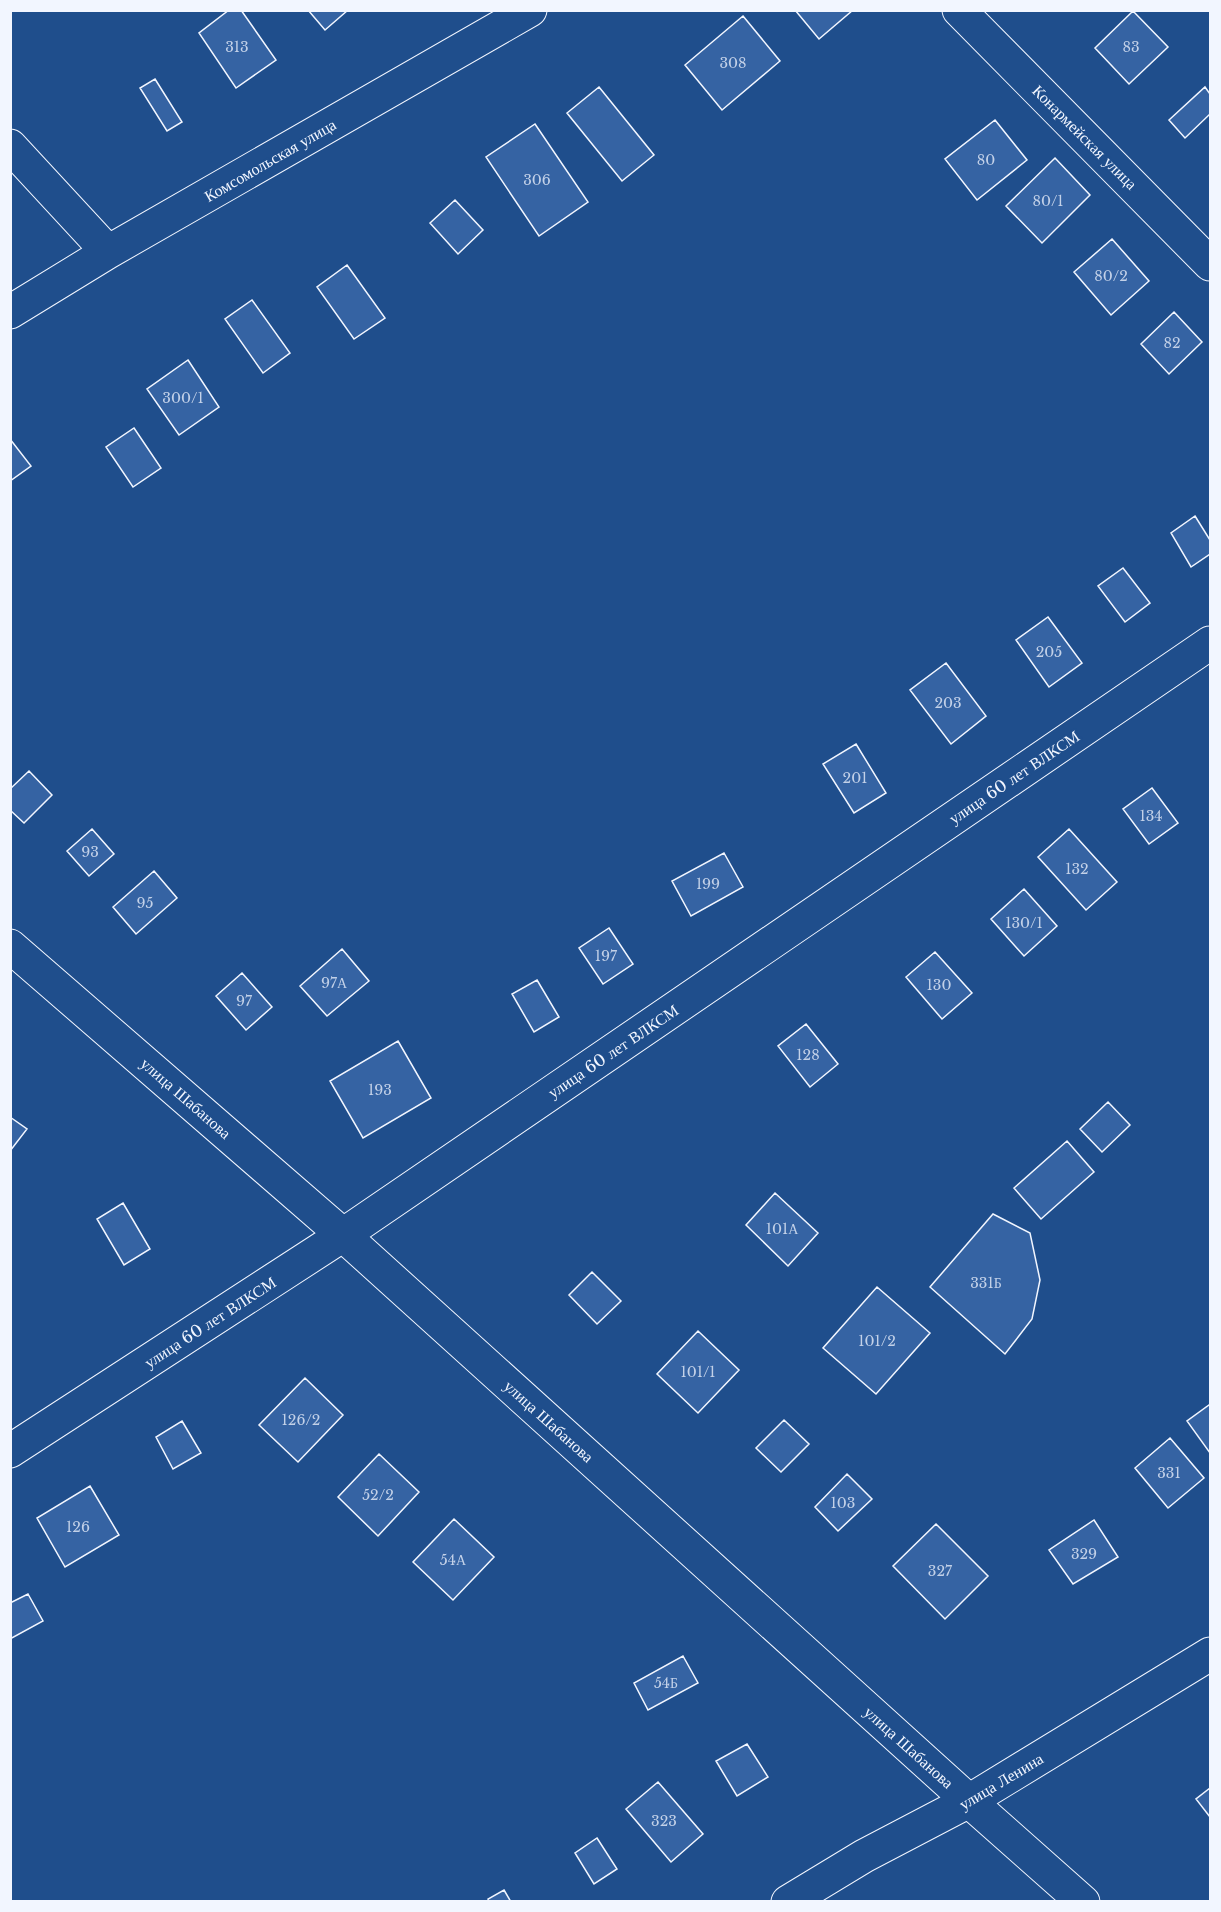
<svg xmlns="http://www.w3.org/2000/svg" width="1221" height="1912" font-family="'Libre Baskerville',serif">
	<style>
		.building { fill: #3563a3; stroke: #f2f6ff; stroke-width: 1.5 }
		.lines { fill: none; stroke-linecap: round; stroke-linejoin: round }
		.minor-casing { stroke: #f2f6ff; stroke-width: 35 }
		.minor { stroke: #1f4e8c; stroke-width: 33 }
		.labels { text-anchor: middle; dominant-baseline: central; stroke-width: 4.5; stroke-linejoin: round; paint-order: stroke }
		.number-label { font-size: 14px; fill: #c3d1e8 }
		.street-label { font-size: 16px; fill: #f2f6ff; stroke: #1f4e8c }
	</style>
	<rect width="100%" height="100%" fill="#1f4e8c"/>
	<path class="building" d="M229,10H241L276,60L236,88L199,33Z
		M308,10H348L325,30Z
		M795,10H853L819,39Z
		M1133,11L1168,47L1129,84L1095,48Z
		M743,16L780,61L722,110L685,65Z
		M155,79L182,122L167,131L140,88Z
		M599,87L654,155L622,181L567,113Z
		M1205,87L1210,94V114L1185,138L1169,120Z
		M995,120L1027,160L977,200L945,159Z
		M535,124L588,202L539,236L486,157Z
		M1055,158L1090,195L1042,243L1006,206Z
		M455,200L483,230L458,254L430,223Z
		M1112,239L1149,281L1111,315L1074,272Z
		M347,265L385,318L354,339L317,287Z
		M252,300L290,353L263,373L225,319Z
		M1174,312L1202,342L1169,374L1141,344Z
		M188,360L219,407L179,435L147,389Z
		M134,428L161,468L133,487L106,447Z
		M10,439L31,466L10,481Z
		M1195,516L1210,540V554L1191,567L1171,533Z
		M1123,568L1150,603L1125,622L1098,586Z
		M1048,617L1082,663L1049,687L1016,640Z
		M946,663L986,716L951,744L910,690Z
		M856,744L886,793L854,813L823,764Z
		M29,771L52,795L24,823L10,810V789Z
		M1152,788L1178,823L1149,844L1123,809Z
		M92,829L114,854L89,876L67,851Z
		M1069,829L1117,882L1086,910L1038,857Z
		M724,853L743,887L691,916L672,881Z
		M154,871L177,898L136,934L113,907Z
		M1024,889L1057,926L1024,956L991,919Z
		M609,928L633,964L603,984L579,948Z
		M342,949L369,981L327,1016L300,986Z
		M935,952L972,993L942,1019L906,977Z
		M242,973L272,1007L246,1030L216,996Z
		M537,980L559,1017L534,1032L512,994Z
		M806,1024L838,1064L810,1087L778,1046Z
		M398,1041L431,1098L363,1138L330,1081Z
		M1108,1102L1130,1125L1102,1152L1080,1129Z
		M10,1117L27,1129L10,1151Z
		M1067,1141L1094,1172L1041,1219L1014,1188Z
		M775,1193L818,1233L788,1266L746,1225Z
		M123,1203L150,1249L124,1265L97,1219Z
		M993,1214L1030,1233L1040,1280L1032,1319L1005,1354L930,1287Z
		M592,1272L621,1301L597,1324L569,1295Z
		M877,1287L930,1333L876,1394L823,1348Z
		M698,1331L739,1370L698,1413L657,1374Z
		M305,1378L343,1415L298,1462L259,1425Z
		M1209,1405L1210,1406V1453L1187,1421Z
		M784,1420L809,1444L781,1472L756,1448Z
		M182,1421L201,1453L173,1469L156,1437Z
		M1170,1438L1204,1478L1168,1508L1135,1468Z
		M379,1454L419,1492L378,1536L338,1497Z
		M847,1474L872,1499L838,1531L815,1507Z
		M90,1486L119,1535L65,1567L37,1518Z
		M454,1519L494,1557L453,1600L413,1562Z
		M1094,1520L1118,1557L1073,1584L1049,1550Z
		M936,1524L988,1576L945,1619L893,1566Z
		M28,1594L43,1621L10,1639V1603Z
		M683,1656L698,1683L648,1710L634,1683Z
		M747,1744L768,1777L737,1796L716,1761Z
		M658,1782L703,1834L671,1862L626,1809Z
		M1210,1788V1817L1196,1799Z
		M597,1838L617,1869L594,1884L575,1853Z
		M504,1890L511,1902H489L488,1899Z"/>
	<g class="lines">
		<defs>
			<path id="minor" d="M959,10L1210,264
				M10,146L108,252
				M10,312L108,252L530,10
				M10,946L343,1235L969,1801L1083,1902
				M10,1451L343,1235L1210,643
				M788,1902L864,1856L969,1801L1210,1654"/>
		</defs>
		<use href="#minor" class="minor-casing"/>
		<use href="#minor" class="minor"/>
	</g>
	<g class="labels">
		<g class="number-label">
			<text x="237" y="47">313</text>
			<text x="1131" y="47">83</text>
			<text x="733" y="63">308</text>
			<text x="986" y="160">80</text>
			<text x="537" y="180">306</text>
			<text x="1048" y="201">80/1</text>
			<text x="1111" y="276">80/2</text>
			<text x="1172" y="343">82</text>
			<text x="183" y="398">300/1</text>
			<text x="1049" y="652">205</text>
			<text x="948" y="703">203</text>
			<text x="855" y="778">201</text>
			<text x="1151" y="816">134</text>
			<text x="90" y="852">93</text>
			<text x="1077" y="869">132</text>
			<text x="708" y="884">199</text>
			<text x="145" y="903">95</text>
			<text x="1024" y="923">130/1</text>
			<text x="606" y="956">197</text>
			<text x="334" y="983">97А</text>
			<text x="939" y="985">130</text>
			<text x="244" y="1001">97</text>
			<text x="808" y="1055">128</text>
			<text x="380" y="1090">193</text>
			<text x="782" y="1229">101А</text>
			<text x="986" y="1283">331Б</text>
			<text x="877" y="1341">101/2</text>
			<text x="698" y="1372">101/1</text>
			<text x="301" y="1420">126/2</text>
			<text x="1169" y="1473">331</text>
			<text x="378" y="1495">52/2</text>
			<text x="843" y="1503">103</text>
			<text x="78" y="1527">126</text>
			<text x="1084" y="1554">329</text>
			<text x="453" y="1560">54А</text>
			<text x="940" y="1571">327</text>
			<text x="666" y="1683">54Б</text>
			<text x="664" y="1821">323</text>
		</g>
		<g class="street-label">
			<text transform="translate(1085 137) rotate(45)">Конармейская улица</text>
			<text transform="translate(270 160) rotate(-30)">Комсомольская улица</text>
			<text transform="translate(1014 777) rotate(-34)">улица 60 лет ВЛКСМ</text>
			<text transform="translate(613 1051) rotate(-34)">улица 60 лет ВЛКСМ</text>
			<text transform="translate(186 1098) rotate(41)">улица Шабанова</text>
			<text transform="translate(210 1322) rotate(-33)">улица 60 лет ВЛКСМ</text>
			<text transform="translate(549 1421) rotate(42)">улица Шабанова</text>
			<text transform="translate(909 1747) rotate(42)">улица Шабанова</text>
			<text transform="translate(1001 1781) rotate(-31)">улица Ленина</text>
		</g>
	</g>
	<rect width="1221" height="1912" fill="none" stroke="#f2f6ff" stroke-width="24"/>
</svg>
